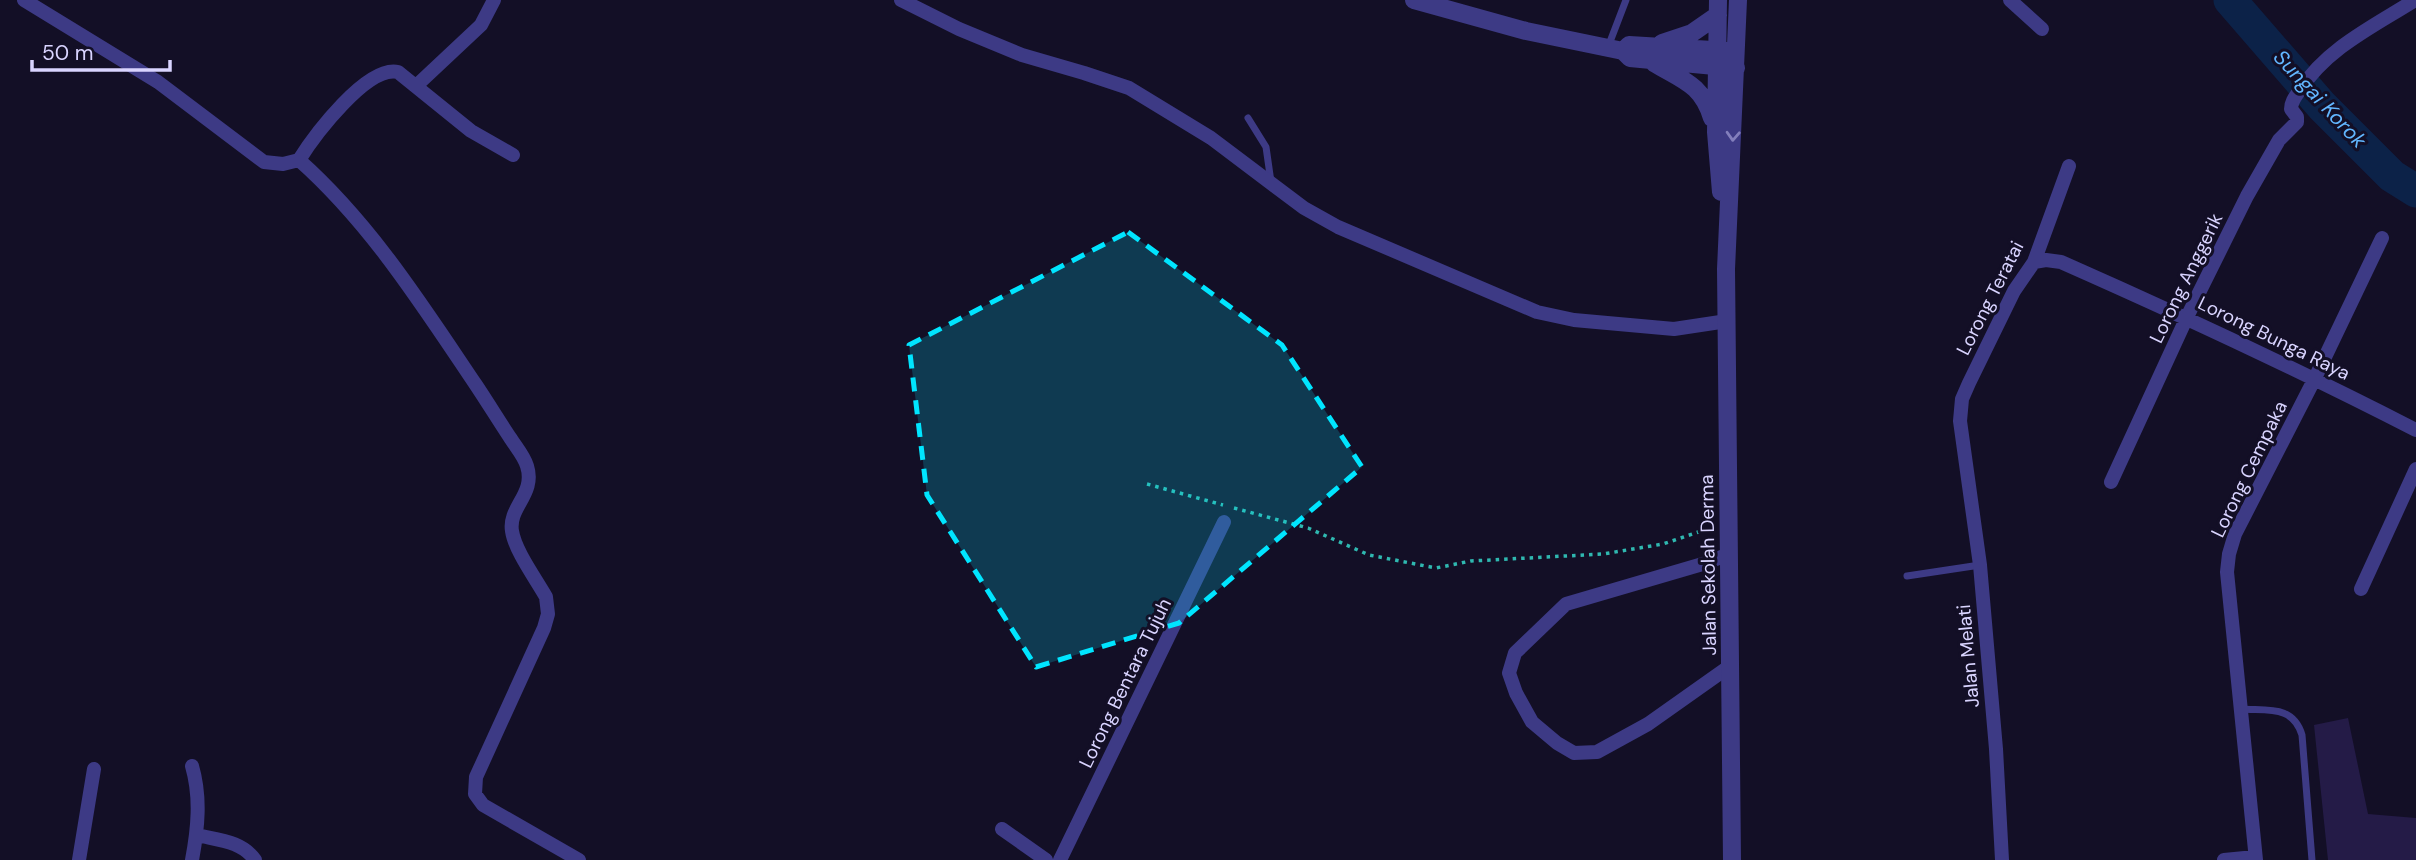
<svg xmlns="http://www.w3.org/2000/svg" width="2416" height="860" font-family="'DM Sans',sans-serif">
	<style>
		.lines { fill: none; stroke-linecap: round; stroke-linejoin: round }
		.river { stroke: #0c2248; stroke-width: 33 }
		.building { fill: #241b47 }
		.path { stroke: #2fb8b0; stroke-width: 3.5; stroke-dasharray: 3.5 5; stroke-linecap: butt }
		.service { stroke: #3d3a85; stroke-width: 7 }
		.minor { stroke: #3d3a85; stroke-width: 14 }
		.tertiary { stroke: #3d3a85; stroke-width: 18 }
		.oneway { stroke: #837fbc }
		.marked { fill: #00e5ff; fill-opacity: 0.2; stroke: #00e5ff; stroke-width: 5; stroke-dasharray: 14 9; stroke-linejoin: round }
		.labels { text-anchor: middle; dominant-baseline: central; stroke-width: 6; stroke-linejoin: round; paint-order: stroke }
		.street-label { font-size: 19px; fill: #d9d4ff; stroke: #130f26 }
		.water-label { font-size: 21px; font-style: italic; fill: #62b6ff; stroke: #130f26 }
	</style>
	<rect width="100%" height="100%" fill="#130f26"/>
	<g class="lines">
		<path class="river" d="M2230,0L2322,106L2392,176L2416,191"/>
	</g>
	<path class="building" d="M2348,718L2368,814L2416,818V860H2328L2314,725Z"/>
	<g class="lines">
		<path class="path" d="M1147,484L1223,505
			M1234,508L1308,528L1369,555L1436,568L1471,561L1603,554L1663,544L1713,527"/>
		<path class="service" d="M1608,47L1626,0
			M1248,118L1266,147L1271,182
			M1907,576L1980,565
			M2241,709C2268,711 2293,705 2302,735L2312,860"/>
		<path class="minor" d="M24,0L158,82L264,162L283,164L299,160C371,224 422,305 476,385C488,403 499,421 511,439C516,447 524,456 527,466C536,494 508,507 512,531C515,551 536,579 546,597L548,614L544,628L476,777L475,794L483,805L579,860
			M901,0L959,29L1022,55L1084,73L1129,88L1211,138L1304,208L1338,227L1537,312L1574,320L1674,329L1727,321
			M2010,0L2042,29
			M416,86L481,25L494,0
			M299,160C314,136 367,65 398,72L471,131L513,155
			M2034,262L2046,260L2061,262C2181,315 2299,370 2416,430
			M2111,482L2187,317L2247,196L2279,140L2297,122V117L2291,109C2291,101 2296,96 2300,90C2327,48 2374,26 2415,0
			M1729,554L1706,563L1566,604L1515,653L1509,673L1516,693L1532,722L1557,743L1574,753L1597,752L1648,724L1730,666
			M2361,589L2416,469
			M192,766C201,797 198,828 192,860
			M1002,829L1046,860
			M197,835C218,840 242,841 255,860
			M79,860L94,769
			M1060,860L1224,522
			M2002,860L1996,749L1980,565L1960,421L1962,399L1969,383L2014,291L2034,262L2069,166
			M2224,860L2255,857
			M2256,860L2227,572L2229,554L2235,534L2315,378L2382,238"/>
		<path class="tertiary" d="M1414,0L1526,31L1623,51L1630,58L1736,68
			M1718,0L1716,132L1721,192
			M1662,43L1692,33L1718,15
			M1623,51L1629,45L1729,51
			M1654,63C1682,80 1702,84 1712,118
			M1732,860L1726,269L1738,0"/>
	</g>
	<defs><path id="oneway-chevron" d="M-2-3.5L2.5 0L-2 3.5" fill="none" stroke-width="1.6" stroke-linecap="round" stroke-linejoin="round" transform="scale(1.75)"/></defs>
	<use class="oneway" href="#oneway-chevron" transform="translate(1733 136) rotate(93)"/>
	<path class="marked" d="M1128,232L1282,345L1362,467L1179,623L1036,667L927,495L909,345Z"/>
	<g class="labels">
		<g class="street-label">
			<text transform="translate(2186 278) rotate(-64)">Lorong Anggerik</text>
			<text transform="translate(1990 298) rotate(-63)">Lorong Teratai</text>
			<text transform="translate(2274 338) rotate(26)">Lorong Bunga Raya</text>
			<text transform="translate(2249 469) rotate(-64)">Lorong Cempaka</text>
			<text transform="translate(1708 565) rotate(-91)">Jalan Sekolah Derma</text>
			<text transform="translate(1968 656) rotate(-95)">Jalan Melati</text>
			<text transform="translate(1125 683) rotate(-64)">Lorong Bentara Tujuh</text>
		</g>
		<g class="water-label">
			<text transform="translate(2320 99) rotate(47)">Sungai Korok</text>
		</g>
	</g>
	<path d="M32 60v10h138v-10" fill="none" stroke="#d9d4ff" stroke-width="3.5"/>
	<text x="42" y="60" font-size="21" fill="#d9d4ff" stroke="#130f26" stroke-width="5" paint-order="stroke">50 m</text>
</svg>
